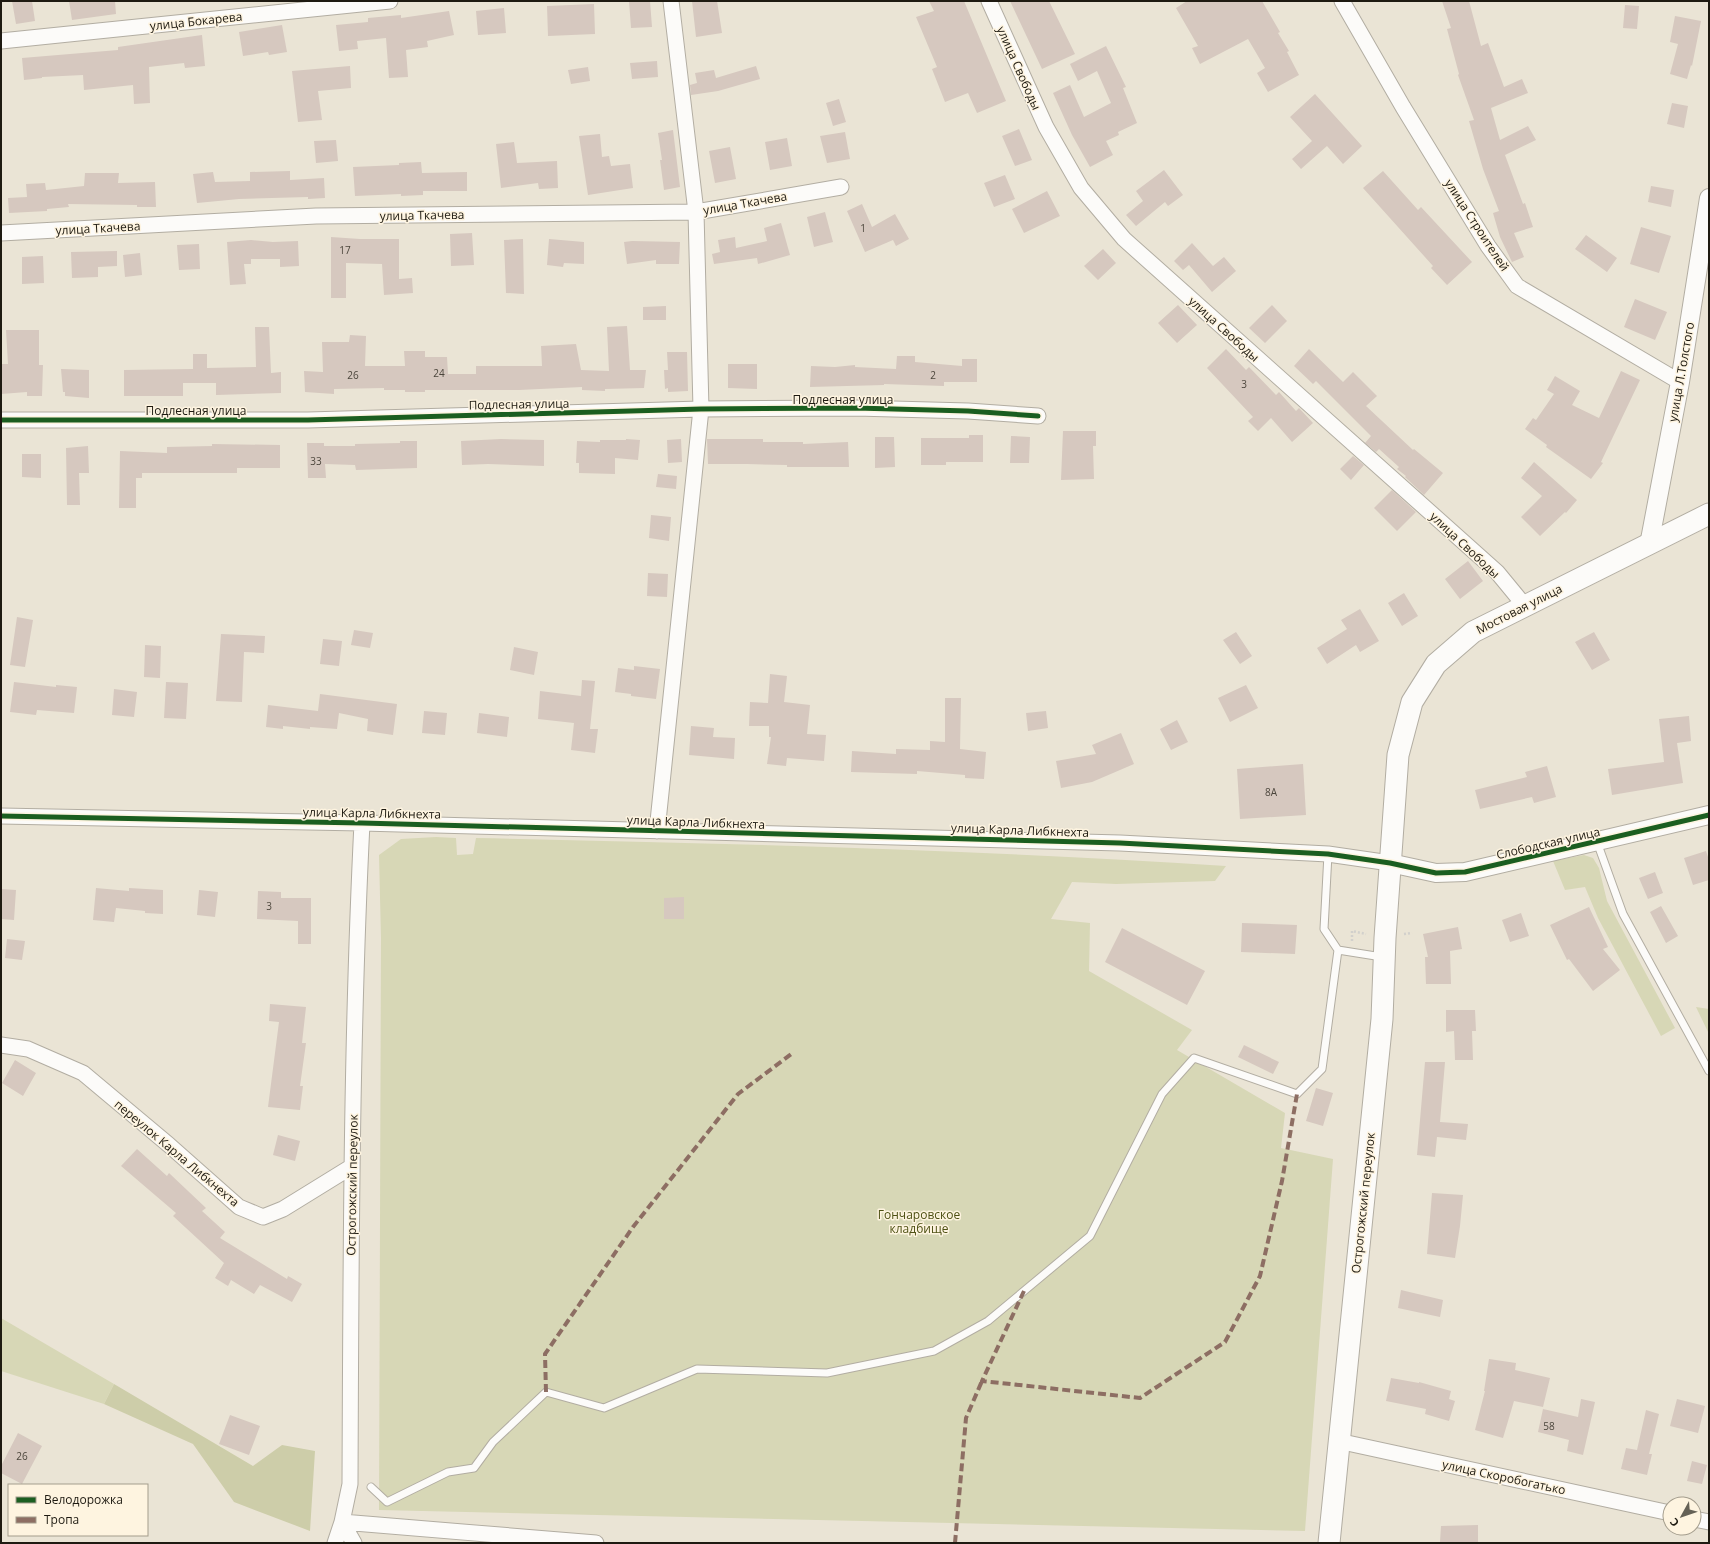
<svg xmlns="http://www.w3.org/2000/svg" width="1710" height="1544" font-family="'Open Sans',sans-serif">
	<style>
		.green { fill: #d7d7b6 }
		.forest { fill: #cdcda9 }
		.building { fill: #d6c8bf }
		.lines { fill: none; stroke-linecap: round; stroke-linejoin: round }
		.service-casing { stroke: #b2ada2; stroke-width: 9 }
		.minor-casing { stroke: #b2ada2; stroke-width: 17 }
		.tertiary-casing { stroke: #b2ada2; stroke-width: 20 }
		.secondary-casing { stroke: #b2ada2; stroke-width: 23 }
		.path { stroke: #d2d0cc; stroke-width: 2.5; stroke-dasharray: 2 2; stroke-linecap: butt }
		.service { stroke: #fcfbf9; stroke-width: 7 }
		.minor { stroke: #fcfbf9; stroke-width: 15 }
		.tertiary { stroke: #fcfbf9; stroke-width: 18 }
		.secondary { stroke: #fcfbf9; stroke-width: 21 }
		.quiet { stroke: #8d6e63; stroke-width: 4; stroke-dasharray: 8 4; stroke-linecap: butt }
		.cycleway-casing { stroke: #fef4e0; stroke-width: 8 }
		.cycleway { stroke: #1b5e20; stroke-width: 5 }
		.labels { text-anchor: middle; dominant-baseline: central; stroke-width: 3; stroke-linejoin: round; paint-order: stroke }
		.number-label { font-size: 10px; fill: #4c463c }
		.street-label { font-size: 12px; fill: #1e1a11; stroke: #fef4e0 }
		.park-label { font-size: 12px; fill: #4e5114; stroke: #fef4e0 }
	</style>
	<rect width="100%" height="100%" fill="#eae4d5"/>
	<path class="green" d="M436,837L456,838L457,855L473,854L476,838C726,843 976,850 1226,866L1215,881L1116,884L1072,882L1051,919L1090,923L1089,971L1192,1030L1177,1050L1285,1113L1281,1148L1333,1159L1305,1531L379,1510L381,938L379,855L401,839Z
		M1584,855L1593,858L1599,868L1607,901L1675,1028L1661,1036L1598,918L1585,887L1565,890L1553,861Z
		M1696,1007L1709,1009V1034Z
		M1,1318L114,1384L104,1404L1,1371Z"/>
	<path class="forest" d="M114,1384L253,1466L282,1445L315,1451L310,1531L234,1502L193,1444L104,1404Z"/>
	<path class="building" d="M12,1H32L35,21L16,24Z
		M69,1H115L116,14L72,20Z
		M629,1H650L652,27L631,28Z
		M692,1H717L722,33L696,37Z
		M929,1H964L1006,101L977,113L968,93L945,102L932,69L937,67L916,17L934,11Z
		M1010,1H1049L1075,54L1042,69Z
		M1187,1H1262L1280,32L1278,33L1289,51L1287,52L1299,75L1268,92L1257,73L1265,68L1248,39L1200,64L1192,48L1198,46L1176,8Z
		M1442,1H1469L1481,46L1488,43L1504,87L1522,79L1528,93L1491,108L1500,140L1528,126L1536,140L1505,155L1523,204L1525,203L1533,227L1514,233L1524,257L1512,262L1500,237L1493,213L1499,211L1483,169L1469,121L1474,120L1458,75L1459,74L1447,29L1451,28Z
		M594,4L595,34L548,36L547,6Z
		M1625,5L1639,6L1637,29L1623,28Z
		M504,8L506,33L478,35L476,11Z
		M449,11L454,35L427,41L428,47L406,50L408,77L389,78L386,38L357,41L358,49L339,51L336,25L368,22V18L401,15V18Z
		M1675,16L1701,21L1692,66L1691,65L1687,79L1670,74L1678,44L1670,42Z
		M282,25L287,52L269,55L268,52L243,56L239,32Z
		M202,35L205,66L185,68L184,63L149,67L150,103L134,104L133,85L84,90L83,75L42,77V78L24,80L22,58L118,50V47Z
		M1106,46L1126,87L1123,88L1137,123L1118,132L1119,135L1106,141L1113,155L1090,167L1072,135L1053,93L1070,85L1084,117L1111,103L1097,71L1078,81L1070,64Z
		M657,61L658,77L632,79L630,63Z
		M350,66L351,88L318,91L322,120L298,122L292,71Z
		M756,66L760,79L718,91L691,95L690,85L697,83L695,73L714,70L716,78Z
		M588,67L590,81L571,84L568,70Z
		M1315,94L1362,146L1343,164L1327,146L1301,169L1292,159L1312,141L1290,117Z
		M839,99L846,122L833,126L826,103Z
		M1672,103L1688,106L1684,128L1667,124Z
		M1019,129L1032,160L1015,166L1002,136Z
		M673,130L680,187L664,190L660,160H662L658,133Z
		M845,132L850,159L827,163L820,136Z
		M600,134L602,157L609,156L611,166L630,164L633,188L588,195L579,136Z
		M787,138L792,166L770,170L765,142Z
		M336,140L338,161L316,163L314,141Z
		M514,142L517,163L557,161L558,188L539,189L538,183L501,188L496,144Z
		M730,147L736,179L715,183L709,151Z
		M421,162L422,173L467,172V191H423V195L401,196V194L355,196L353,167L399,165V163Z
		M1164,170L1183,195L1168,206L1165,202L1136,226L1126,215L1143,201L1136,191Z
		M290,171V180L324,178L325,198L308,199V197L239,199L197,203L193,174L213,172L215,182L250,181V172Z
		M1383,171L1418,210L1421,207L1472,262L1447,285L1431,268L1433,266L1363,188Z
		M85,173H119L118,183L155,182L156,207H137V205L68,204L69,207L47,209V211L9,213L8,198L27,197L26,184L45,183L46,190L84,186Z
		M1005,175L1015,199L994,207L984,183Z
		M1651,186L1674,190L1671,207L1648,202Z
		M1047,191L1060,216L1024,233L1012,209Z
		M862,204L872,227L895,214L909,239L896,246L893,240L865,252L847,211Z
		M825,212L833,242L814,247L807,217Z
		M781,223L790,255L758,264L757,258L714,264L712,254L720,252L718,240L735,237L736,248L767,241L764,228Z
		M1641,227L1671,236L1659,273L1630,264Z
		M472,233L474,265L451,266L450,234Z
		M1586,235L1617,258L1607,272L1575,249Z
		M331,237L360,239H399V279L412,278L413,293L384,295L382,264L346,263V298H331Z
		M523,239L524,294L506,293L504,240Z
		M549,239L584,242V264L564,263L563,267L547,265Z
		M251,240L273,242L298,241L299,266L280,267V259H251V264H244L246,284L230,285L227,242Z
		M632,241L680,242L679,264H656V260L627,264L624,242Z
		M1192,243L1213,266L1224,257L1236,271L1212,292L1189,265L1183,270L1174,261Z
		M199,244L200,269L179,270L177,245Z
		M1103,249L1116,263L1098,280L1084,266Z
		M117,251V266L98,267V277L72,278L71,252Z
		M140,253L142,275L125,277L123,255Z
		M43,256L44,283L22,284V257Z
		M1635,299L1667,312L1655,340L1624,327Z
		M1178,305L1197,325L1177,343L1158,323Z
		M1272,305L1287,321L1265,343L1249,328Z
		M666,306V320H643V307Z
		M627,326L630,370H646L644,388L605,389V391L582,390V387L519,390H425V392H405V390H384V388L334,389V394L305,392L304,371L323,372L322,342H349L350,335L366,336L365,366H405L404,351H425V357H447L448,374H476V366H542L541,346L576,344L581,370L609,371L607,327Z
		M255,327H269L271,373L281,372V393L216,395V383H183V396H124V370L193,369V354H207V368L256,367Z
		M6,330H39V365H43L42,396H27V392L1,394V364H8Z
		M1226,349L1246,370L1249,367L1276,395L1279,392L1296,411L1299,408L1313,423L1292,442L1271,418L1258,431L1248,421L1253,417L1207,368Z
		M1309,349L1343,382L1353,372L1377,396L1366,406L1413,450L1414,449L1443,473L1424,495L1405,477L1406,476L1397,469L1399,467L1379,449L1376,452L1365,443L1371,436L1316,381L1313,384L1294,366Z
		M667,352H687L688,391L668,392V388L665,389L664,370H668Z
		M897,356H915V362L962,366V359H977V382H944V386L884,384V385L810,387L811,366L835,367L855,365V367L896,369Z
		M728,364H757V389L728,388Z
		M61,369L89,370V398L65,396V392H63Z
		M1621,371L1640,380L1601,462L1603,463L1591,479L1546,447L1547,445L1525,429L1533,418L1536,420L1554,394L1547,390L1555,376L1580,391L1572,405L1599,418Z
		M1063,431H1096V446H1093L1094,479L1061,480Z
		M969,435H983V462H946V465H921V438H969Z
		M1011,436L1030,437L1029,463H1010Z
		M875,437H894L895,467L875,468Z
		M501,439L544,440V466L488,464L462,465L461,441Z
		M626,439L640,440L638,460L615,458V474L579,473V463H576L577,441L600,442V440H626Z
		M681,439L682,462L668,463L667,440Z
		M707,439H763V442H803V444L848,442L849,467H787V465L747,464H708Z
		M400,441H417V468L356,470L355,465L325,464L326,478H308L307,443H324V446H355V444L400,443Z
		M212,444L280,445V468H237V473H142V478H136V508H119L120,451L167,453V447L212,446Z
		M88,446L89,473H79L80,505H67L66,448Z
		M22,454H41V478L22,477Z
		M1353,456L1364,465L1351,480L1340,469Z
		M1534,462L1577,500L1566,513L1565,512L1540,536L1521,517L1542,496L1521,478Z
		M658,474L677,476L676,489L656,487Z
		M1392,490L1416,512L1397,531L1374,508Z
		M651,515L671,517L669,541L649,538Z
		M1468,561L1483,581L1460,599L1445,579Z
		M648,573L668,574L667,597L647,596Z
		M1404,593L1418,616L1402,626L1388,603Z
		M1360,609L1379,641L1360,652L1356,645L1327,664L1317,648L1347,629L1341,620Z
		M17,617L33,620L25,667L10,665Z
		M354,630L373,633L370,648L351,645Z
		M1236,632L1252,656L1240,664L1223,640Z
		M1594,632L1610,660L1592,670L1575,642Z
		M221,634L265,636L264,653L244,652L242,702L216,701Z
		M323,639L342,641L339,666L320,664Z
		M145,645L161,646L160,678L144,677Z
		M514,647L538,652L534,675L510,670Z
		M634,666L660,669L656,699L631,696V694L615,692L618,668L634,670Z
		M770,674L787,676L784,702L810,705L807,734L826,735L824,761L787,758L786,766L767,764L771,737H769V726H749L750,702L768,703Z
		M582,680L595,681L590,729H598L595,753L571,750L574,723L538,719L540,691L581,696Z
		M14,682L56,687V685L77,687L74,713L37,710L36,715L10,712Z
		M166,682L188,683L186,719L164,718Z
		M1246,685L1258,708L1230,722L1218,698Z
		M114,689L137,692L134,717L112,715Z
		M320,694L397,704L393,735L367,731L368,719L339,713L337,729L310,727V729L283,726V729L266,727L268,705L318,711Z
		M945,698H961L960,749L986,752L984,779L965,778V775L917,771V774L851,772L852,751L896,754V749L930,750V741L945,742Z
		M424,711L447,713L445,735L422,733Z
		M1046,711L1048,728L1028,731L1026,713Z
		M479,713L509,717L507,737L477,733Z
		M1689,716L1691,741L1677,743L1683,783L1612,795L1608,769L1664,762L1659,719Z
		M1177,720L1188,742L1171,750L1160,729Z
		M691,726L714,728L713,737L735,738L734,759L689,755Z
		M1121,733L1134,764L1092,782L1061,788L1056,761L1096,754L1092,745Z
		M1303,764L1306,815L1240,819L1237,769Z
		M1547,766L1556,797L1534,803L1532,797L1480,809L1475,790L1527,777L1525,772Z
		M1706,851L1709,860V880L1693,885L1684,858Z
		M1655,872L1663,893L1648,899L1639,878Z
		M96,888L129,891V888L163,890V914L145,913V911L116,908L114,922L93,920Z
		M1,889L16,890L14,920L1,919Z
		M199,890L218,892L215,917L197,915Z
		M258,891L281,892V898H311V944H298V921L257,919Z
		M684,897V919H664V898Z
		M1661,906L1678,936L1666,943L1650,912Z
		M1589,907L1608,947L1603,949L1620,970L1593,991L1569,959L1567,960L1550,925Z
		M1521,913L1529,936L1510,942L1502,920Z
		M1242,923L1297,925L1295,954L1241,952Z
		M1458,927L1462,949L1450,951L1451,984H1426L1425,957H1428L1423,934Z
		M1122,928L1205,971L1187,1005L1105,962Z
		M7,939L25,941L22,960L5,958Z
		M270,1004L306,1007L302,1043H306L300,1086H303L300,1110L268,1107L279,1022L269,1021Z
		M1446,1010H1475L1476,1031H1472L1473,1060H1455L1454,1031L1446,1032Z
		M1244,1045L1279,1062L1273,1074L1238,1057Z
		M15,1060L36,1073L23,1096L2,1083Z
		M1425,1062H1445L1440,1122L1468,1124L1466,1140L1437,1137L1435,1157L1417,1155Z
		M1316,1088L1333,1093L1323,1126L1306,1121Z
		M278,1135L300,1141L295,1161L273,1155Z
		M137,1149L167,1176L169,1173L206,1208L202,1211L225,1232L220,1238L287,1279L288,1276L302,1284L292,1302L260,1285L254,1294L231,1280L228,1286L215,1278L224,1263L173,1216L176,1213L121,1166Z
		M1432,1193L1463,1195L1460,1226L1455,1258L1427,1254Z
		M1401,1290L1443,1300L1440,1317L1398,1308Z
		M1489,1359L1516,1363L1515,1370L1550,1378L1543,1407L1514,1401L1503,1438L1475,1430L1485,1391H1484Z
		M1391,1378L1419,1383V1382L1451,1391L1449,1399L1455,1401L1449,1421L1425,1414L1426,1409L1386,1401Z
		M1581,1399L1595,1402L1583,1455L1567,1451L1569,1440L1538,1432L1543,1409L1578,1417Z
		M1677,1399L1705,1406L1698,1433L1670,1426Z
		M1646,1410L1659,1414L1649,1454H1652L1647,1475L1621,1469L1626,1448L1637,1450Z
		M230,1415L260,1426L249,1455L219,1444Z
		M18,1433L42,1446L22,1484L1,1473V1466Z
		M1692,1461L1707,1465L1702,1484L1687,1481Z
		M1478,1525V1543L1440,1542L1441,1526Z"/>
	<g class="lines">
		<defs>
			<path id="service" d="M1597,842L1623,914L1709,1071
				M1338,950L1382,957
				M371,1487L387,1502L448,1472L474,1468L493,1442L546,1392L604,1408L697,1369L827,1373L934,1351L988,1321L1090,1236L1162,1094L1194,1058L1297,1094L1322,1069L1338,950L1324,929L1328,854"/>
			<path id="minor" d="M989,1L1046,127L1081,188L1124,239L1497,572L1525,606
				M1342,1L1403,107L1488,246L1517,286L1680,382
				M1,41L390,1
				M1,233L316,216L696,212L841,187
				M1,420H308L701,409L856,408L968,411L1038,416
				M1,816L362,823L1120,843L1328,854L1390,863
				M657,831L701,409L696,212L671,1
				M1,1045L28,1049L83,1073L169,1145L239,1207L263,1217L283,1209L351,1167
				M1338,1441L1670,1513
				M1694,1519L1709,1522
				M335,1543L342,1522L596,1543
				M354,1543L342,1522L350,1484C351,1264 351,1043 362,823"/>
			<path id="tertiary" d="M1649,545L1680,382L1709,198
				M1390,863L1436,873L1465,872L1709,815"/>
			<path id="secondary" d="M1329,1543L1382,1019L1385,938L1398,755L1412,702L1436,664L1473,632L1709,514"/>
		</defs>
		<use href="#service" class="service-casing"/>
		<use href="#minor" class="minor-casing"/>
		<use href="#tertiary" class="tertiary-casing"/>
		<use href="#secondary" class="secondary-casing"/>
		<path class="path" d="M1404,934L1412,933
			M1352,941V931L1366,934"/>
		<use href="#service" class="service"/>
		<use href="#minor" class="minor"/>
		<use href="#tertiary" class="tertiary"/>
		<use href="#secondary" class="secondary"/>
		<path class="quiet" d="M1024,1291L982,1381L1140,1398L1225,1342L1260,1276L1282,1181L1297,1094
			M546,1392L545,1354L633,1227L738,1094L794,1052
			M955,1543L966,1418L982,1381"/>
		<defs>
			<path id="cycleway" d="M1,420H308L701,409L856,408L968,411L1038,416
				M1,816L362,823L1120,843L1328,854L1390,863L1436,873L1465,872L1709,815"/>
		</defs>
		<use href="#cycleway" class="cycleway-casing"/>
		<use href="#cycleway" class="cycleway"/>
	</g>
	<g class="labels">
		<g class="number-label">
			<text x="863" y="228">1</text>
			<text x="345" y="250">17</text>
			<text x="439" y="373">24</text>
			<text x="353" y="375">26</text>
			<text x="933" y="375">2</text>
			<text x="1244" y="384">3</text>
			<text x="316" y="461">33</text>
			<text x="1271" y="792">8А</text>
			<text x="269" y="906">3</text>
			<text x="1549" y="1426">58</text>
			<text x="22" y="1456">26</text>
		</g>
		<g class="street-label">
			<text transform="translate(196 21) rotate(-6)">улица Бокарева</text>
			<text transform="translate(1019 68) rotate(66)">улица Свободы</text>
			<text transform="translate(745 203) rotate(-10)">улица Ткачева</text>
			<text transform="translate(422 215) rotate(-1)">улица Ткачева</text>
			<text transform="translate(1477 225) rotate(57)">улица Строителей</text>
			<text transform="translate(98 228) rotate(-3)">улица Ткачева</text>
			<text transform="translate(1224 329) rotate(42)">улица Свободы</text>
			<text transform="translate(1681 372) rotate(-80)">улица Л.Толстого</text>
			<text x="843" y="399">Подлесная улица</text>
			<text transform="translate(519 404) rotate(-1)">Подлесная улица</text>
			<text x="196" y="410">Подлесная улица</text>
			<text transform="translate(1465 545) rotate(43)">улица Свободы</text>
			<text transform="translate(1519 609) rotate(-27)">Мостовая улица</text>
			<text transform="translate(372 813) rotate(1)">улица Карла Либкнехта</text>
			<text transform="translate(696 822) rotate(2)">улица Карла Либкнехта</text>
			<text transform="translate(1020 830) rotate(2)">улица Карла Либкнехта</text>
			<text transform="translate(1548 843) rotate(-13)">Слободская улица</text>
			<text transform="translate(177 1153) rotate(40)">переулок Карла Либкнехта</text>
			<text transform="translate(352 1185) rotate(-89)">Острогожский переулок</text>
			<text transform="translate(1363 1203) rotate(-84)">Острогожский переулок</text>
			<text transform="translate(1504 1477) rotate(12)">улица Скоробогатько</text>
		</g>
		<g class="park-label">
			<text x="919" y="1214">Гончаровское<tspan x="919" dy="14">кладбище</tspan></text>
		</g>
	</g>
	<rect width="1710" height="1544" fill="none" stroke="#1e1a11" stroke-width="4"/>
	<rect x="8" y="1484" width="140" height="52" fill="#fef4e0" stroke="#a49d8d"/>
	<rect x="16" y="1497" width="20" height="6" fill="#1b5e20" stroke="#a49d8d"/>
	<text x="44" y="1504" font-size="12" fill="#1e1a11">Велодорожка</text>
	<rect x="16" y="1517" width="20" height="6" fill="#8d6e63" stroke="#a49d8d"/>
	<text x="44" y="1524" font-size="12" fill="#1e1a11">Тропа</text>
	<g transform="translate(1682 1516) rotate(230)"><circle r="19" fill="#fef4e0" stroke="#a49d8d"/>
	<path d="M0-3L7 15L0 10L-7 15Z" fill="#656156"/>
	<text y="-6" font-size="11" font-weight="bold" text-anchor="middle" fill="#1e1a11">С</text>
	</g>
</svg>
